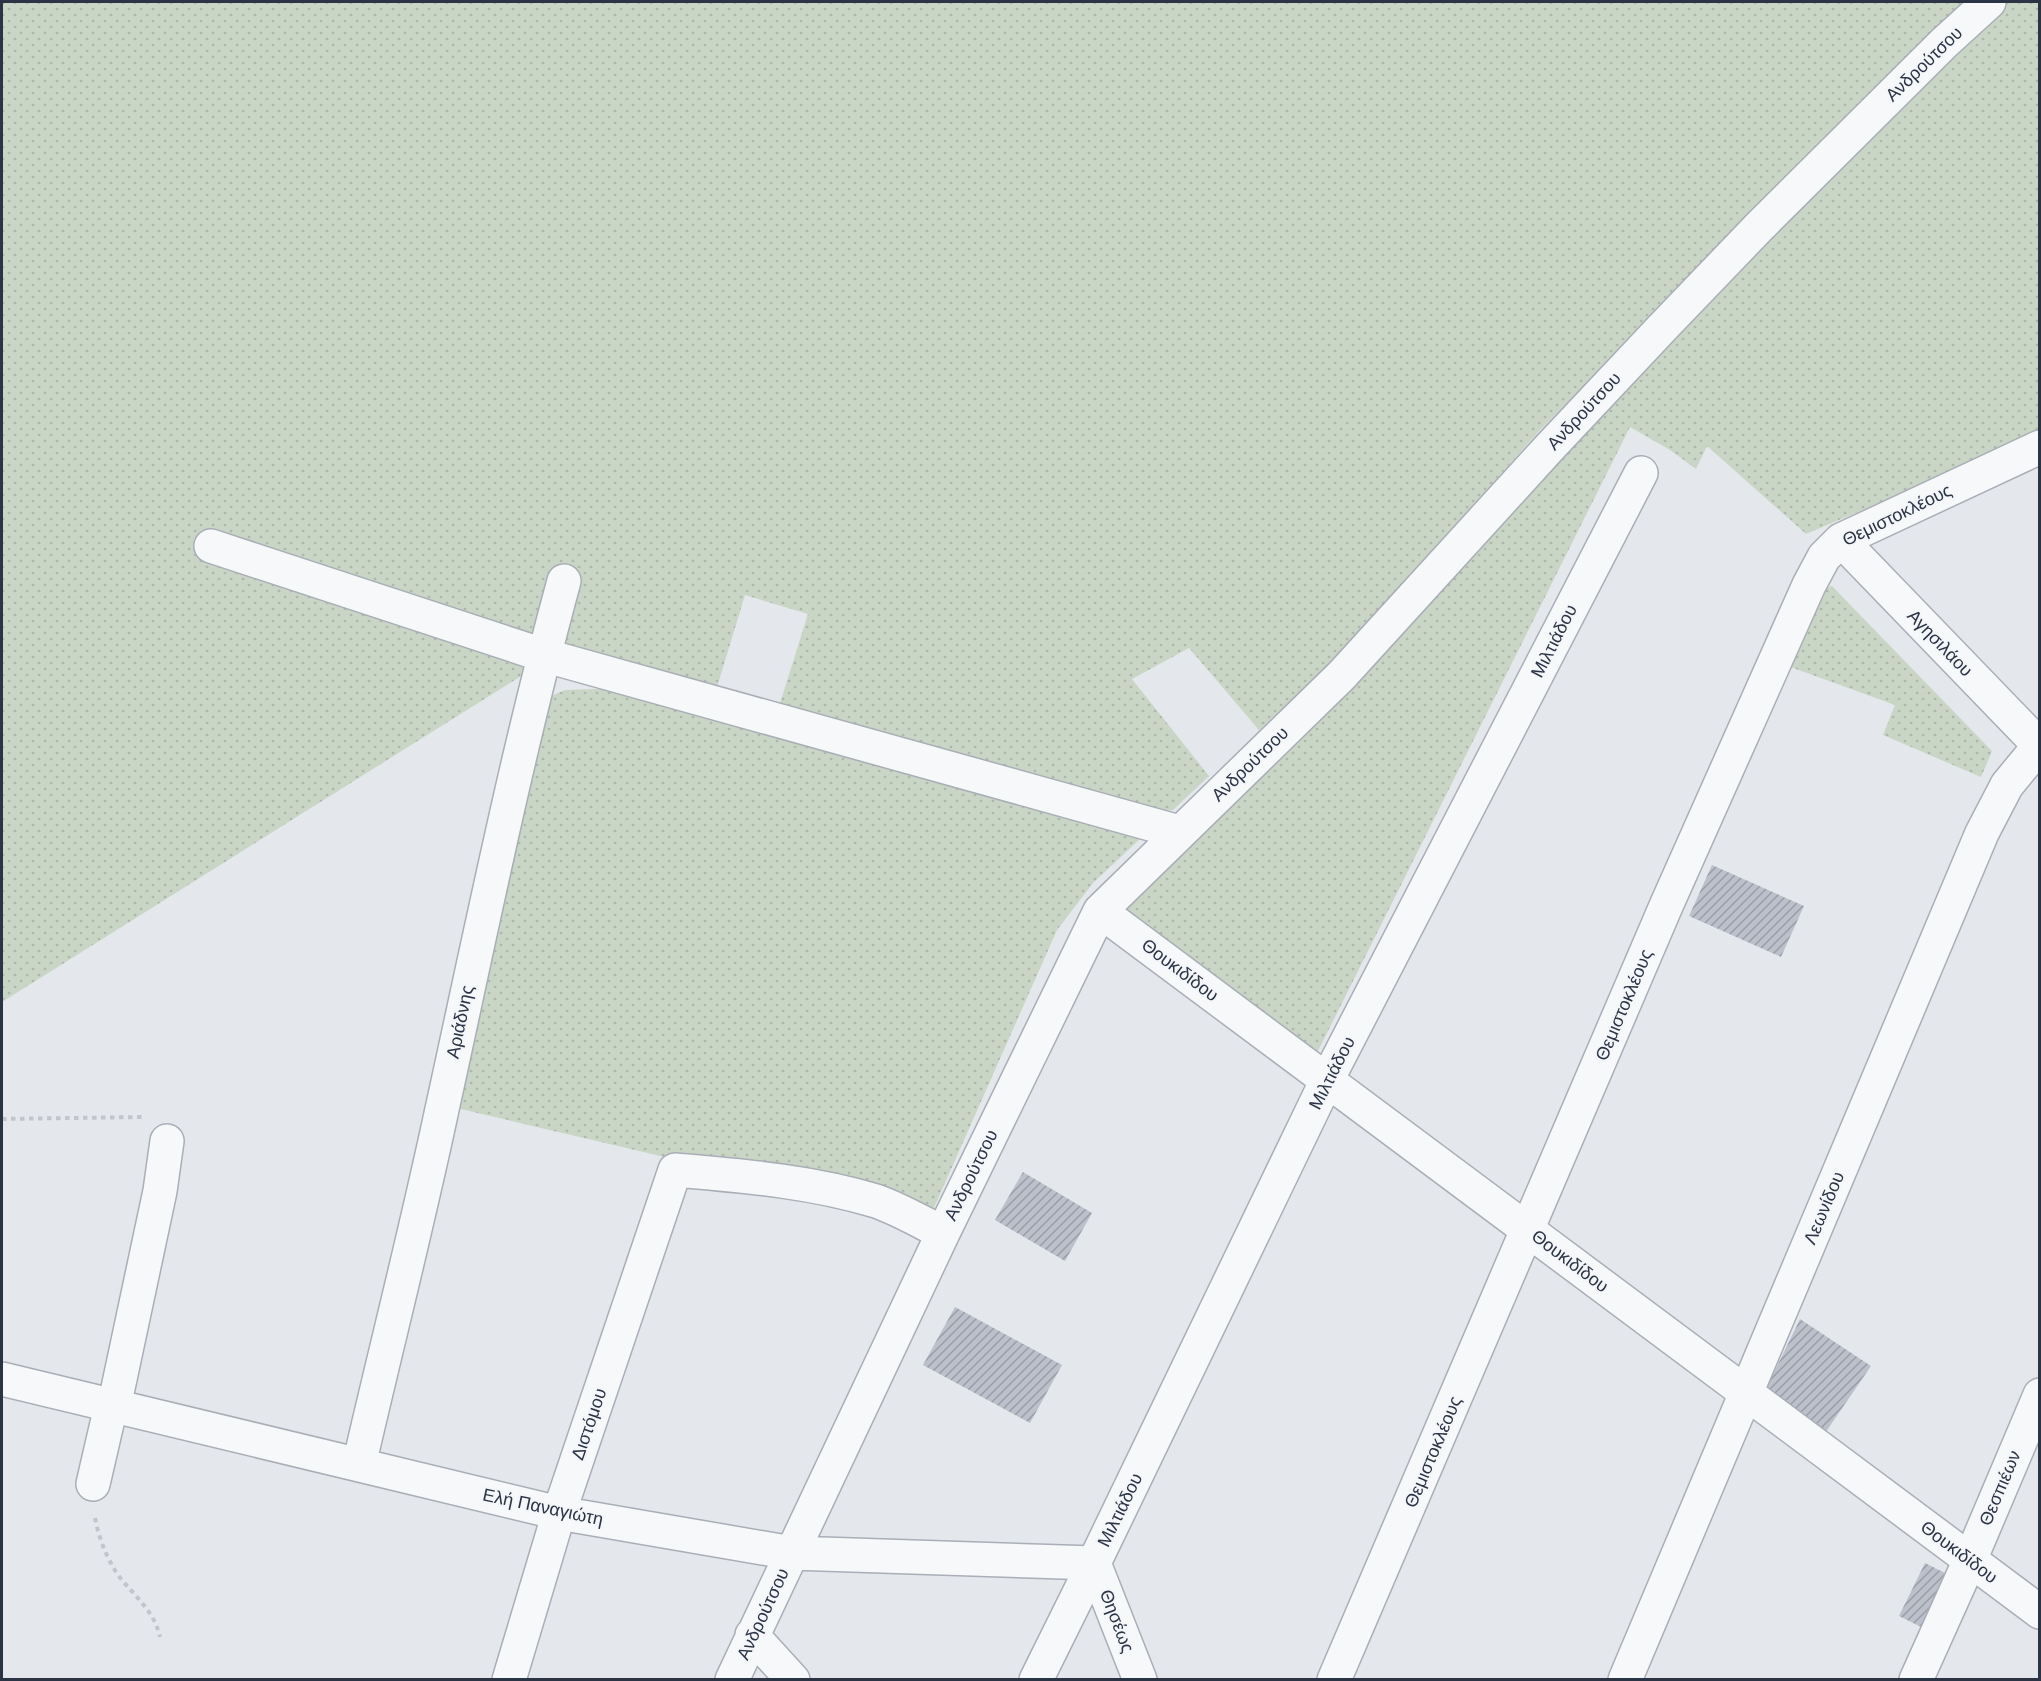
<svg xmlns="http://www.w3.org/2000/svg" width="2041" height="1681" font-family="'DM Sans',sans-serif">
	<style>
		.grass { fill: url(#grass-dots) }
		.building { fill: url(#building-hatch) }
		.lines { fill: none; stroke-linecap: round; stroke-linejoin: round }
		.minor-casing { stroke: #a9aeb7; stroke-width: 36 }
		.path { stroke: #c2c5cb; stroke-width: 4; stroke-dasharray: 4.5 4.5; stroke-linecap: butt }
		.minor { stroke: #f7f8fa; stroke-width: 33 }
		.labels { text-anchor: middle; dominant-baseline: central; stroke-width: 4.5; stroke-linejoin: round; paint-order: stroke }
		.street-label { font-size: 18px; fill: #2b3445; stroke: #f4f6f9 }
	</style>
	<defs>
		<pattern id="grass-dots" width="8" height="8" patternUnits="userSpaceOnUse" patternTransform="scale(1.5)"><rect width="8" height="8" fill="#c9d6c5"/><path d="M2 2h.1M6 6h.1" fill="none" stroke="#adb8ab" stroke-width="1.8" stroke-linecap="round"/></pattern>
		<pattern id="building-hatch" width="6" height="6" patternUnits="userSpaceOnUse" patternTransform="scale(1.5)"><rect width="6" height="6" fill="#bbc0ca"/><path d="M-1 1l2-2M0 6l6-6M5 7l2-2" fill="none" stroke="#989da6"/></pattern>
	</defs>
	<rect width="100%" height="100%" fill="#e4e7ec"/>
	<path class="grass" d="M2,2H1966L1540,430L1342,652L1259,730L1189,648L1132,679L1209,776L1173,810L1147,814L776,716L808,614L745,595L714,697L556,654L2,1002Z
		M2006,2H2039V435L1806,534L1707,446L1696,469L1670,450L1630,427L1314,1059L1122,906L1359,675L1768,241Z
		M1832,586L1992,751L1981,777L1883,735L1895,705L1785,665L1817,591Z
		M622,688L1140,839L1093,883L1057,930L929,1219L452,1107L549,697L565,690Z"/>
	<path class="building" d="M1712,865L1804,906L1781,957L1689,916Z
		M1023,1172L1092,1213L1065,1261L995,1220Z
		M955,1307L1062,1365L1030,1423L923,1365Z
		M1800,1319L1871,1366L1823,1436L1763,1395Z
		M1925,1563L1955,1578L1929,1631L1899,1616Z"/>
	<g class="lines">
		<defs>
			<path id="minor" d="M1841,540L2040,746
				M211,546L543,655L1179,832
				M1100,911L2040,1612
				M2,1379L559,1513L792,1553L1094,1563L1140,1680
				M114,1407L160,1191L167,1141
				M359,1465C386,1348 416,1231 441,1114C480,936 516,757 564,581
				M93,1484L111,1406
				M752,1635L793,1680
				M509,1680L559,1513L675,1170C743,1176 810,1181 876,1201C899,1209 921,1222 943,1233
				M732,1680L943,1233L1100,911L1342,675L1549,448L1662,328L1759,227L1944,43L1989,2
				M1036,1680L1094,1563L1327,1080L1641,473
				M1334,1680L1666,906L1809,585L1824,557L1841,540L2040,447
				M1625,1680L1982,833L2007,785L2040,745
				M1916,1680L1970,1560L2040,1395"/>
		</defs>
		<use href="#minor" class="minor-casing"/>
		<path class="path" d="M2,1119L143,1117
			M95,1518C99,1538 106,1557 118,1575C134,1596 154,1610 160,1637"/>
		<use href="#minor" class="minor"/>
	</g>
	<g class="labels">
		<g class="street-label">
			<text transform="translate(1924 64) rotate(-44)">Ανδρούτσου</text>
			<text transform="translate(1584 411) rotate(-47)">Ανδρούτσου</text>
			<text transform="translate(1897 515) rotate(-26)">Θεμιστοκλέους</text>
			<text transform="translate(1554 641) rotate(-63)">Μιλτιάδου</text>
			<text transform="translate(1940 643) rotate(46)">Αγησιλάου</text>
			<text transform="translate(1250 764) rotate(-44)">Ανδρούτσου</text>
			<text transform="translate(1180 970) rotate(37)">Θουκιδίδου</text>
			<text transform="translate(1624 1005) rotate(-67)">Θεμιστοκλέους</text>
			<text transform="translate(460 1022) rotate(-78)">Αριάδνης</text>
			<text transform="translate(1332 1073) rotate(-63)">Μιλτιάδου</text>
			<text transform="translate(971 1175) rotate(-64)">Ανδρούτσου</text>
			<text transform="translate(1824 1208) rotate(-67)">Λεωνίδου</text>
			<text transform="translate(1570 1261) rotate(37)">Θουκιδίδου</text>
			<text transform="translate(589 1424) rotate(-71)">Διστόμου</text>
			<text transform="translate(1433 1452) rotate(-67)">Θεμιστοκλέους</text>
			<text transform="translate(2000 1488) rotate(-67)">Θεσπιέων</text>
			<text transform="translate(543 1507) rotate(12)">Ελή Παναγιώτη</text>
			<text transform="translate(1120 1510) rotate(-64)">Μιλτιάδου</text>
			<text transform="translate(1959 1552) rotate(37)">Θουκιδίδου</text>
			<text transform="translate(763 1614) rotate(-65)">Ανδρούτσου</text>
			<text transform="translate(1117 1621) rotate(69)">Θησέως</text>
		</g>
	</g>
	<rect width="2041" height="1681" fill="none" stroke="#2b3445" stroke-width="6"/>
</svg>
